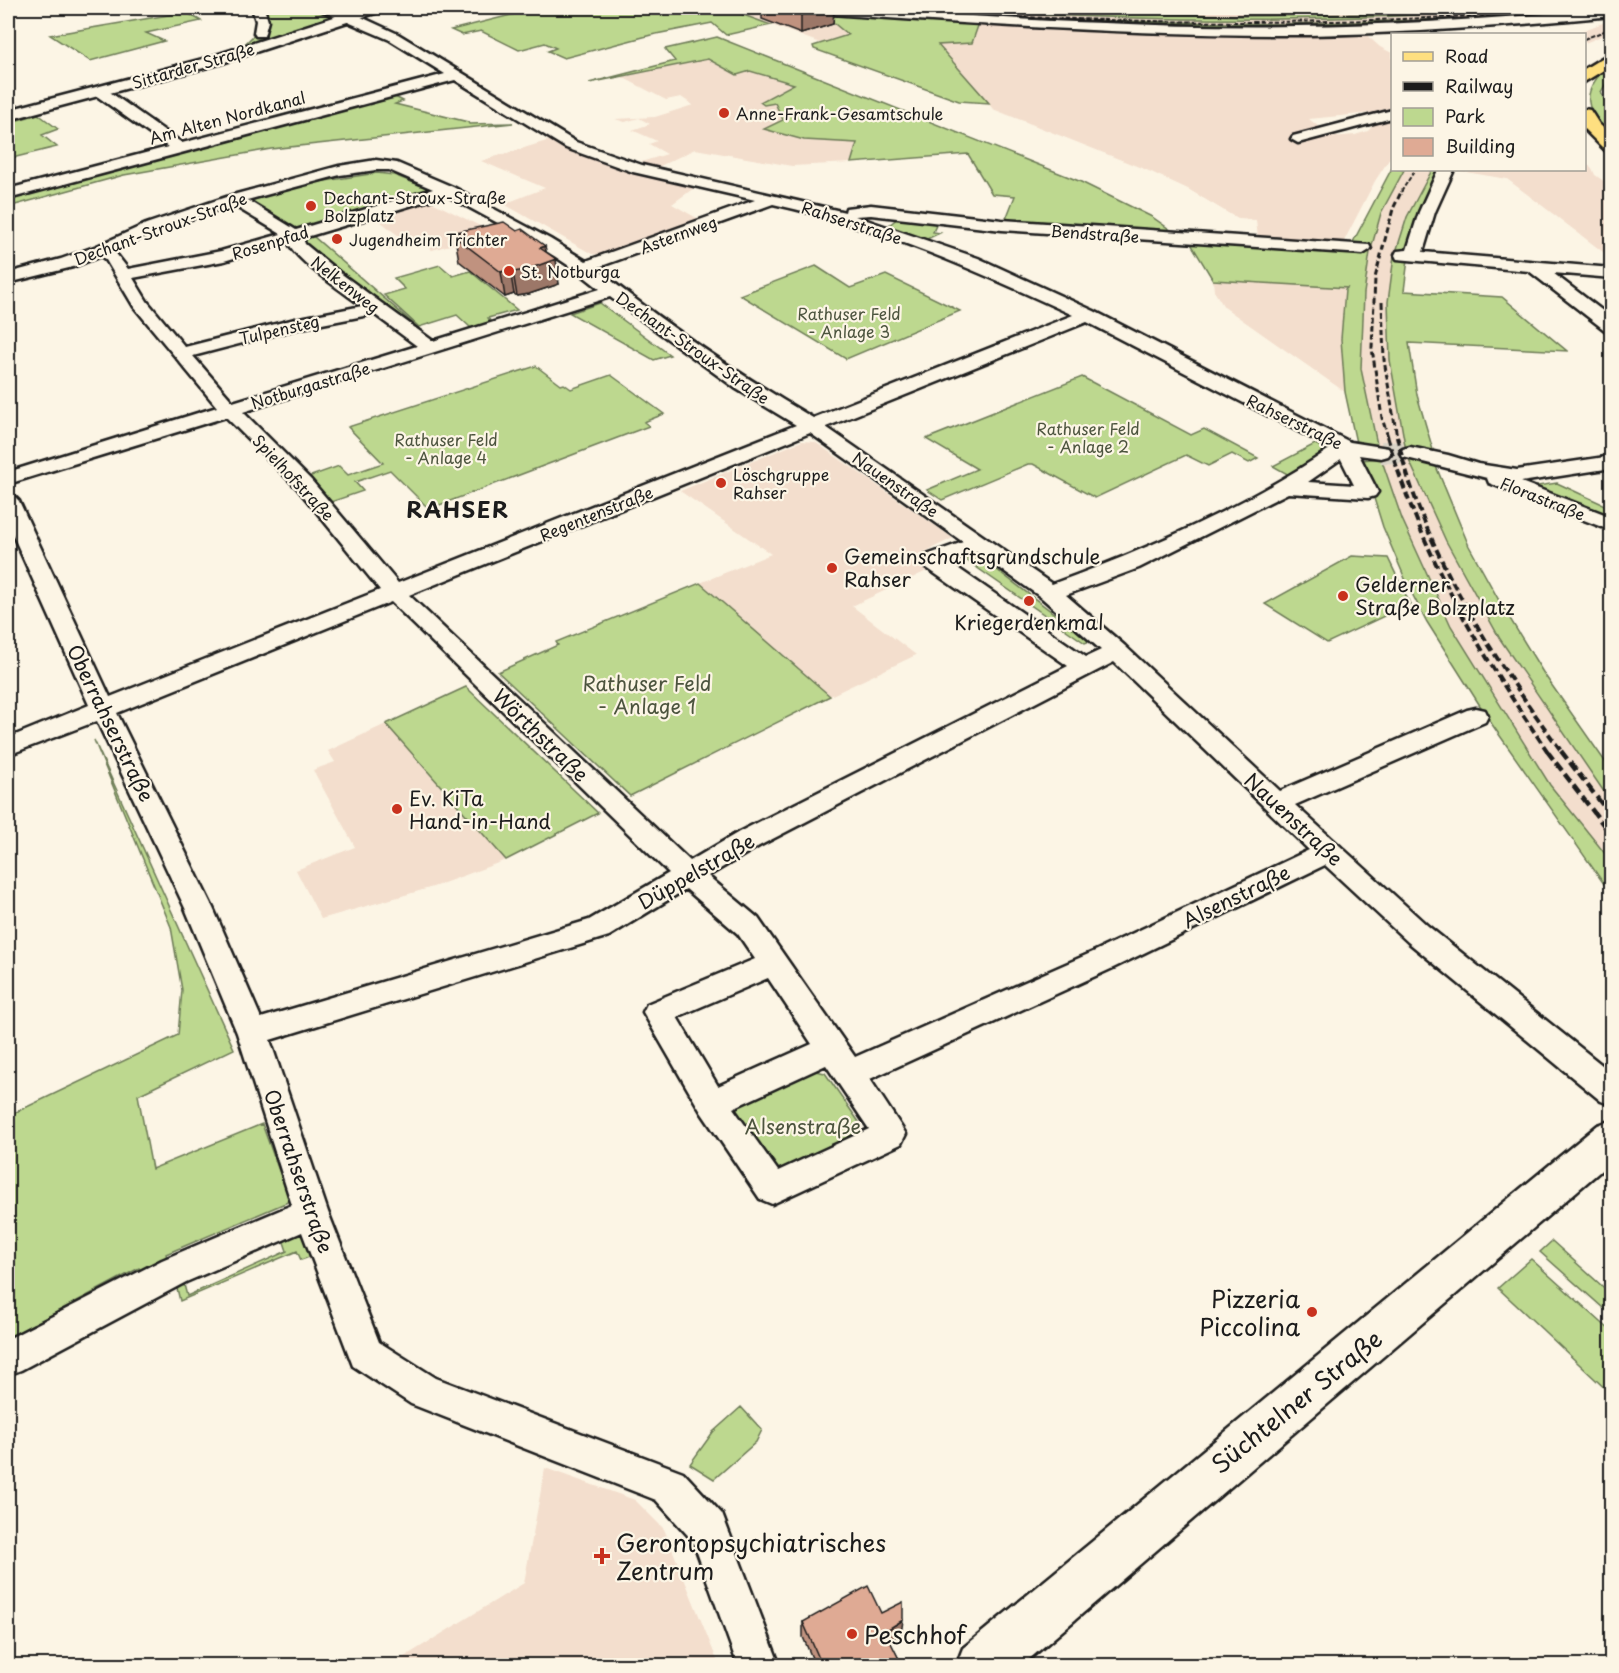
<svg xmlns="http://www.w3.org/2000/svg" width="1619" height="1673" font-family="'Playpen Sans',sans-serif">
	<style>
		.built { fill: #f3decd }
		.green { fill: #bdd88f; stroke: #6c7a56; stroke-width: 1.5 }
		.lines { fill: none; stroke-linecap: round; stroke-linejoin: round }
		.minor-tunnel { stroke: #dad4c7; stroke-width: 22; stroke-dasharray: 22 11; stroke-linecap: butt }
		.minor-casing { stroke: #1c1c1c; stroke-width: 5 }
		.tertiary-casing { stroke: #1c1c1c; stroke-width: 5 }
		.secondary-casing { stroke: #1c1c1c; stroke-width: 5 }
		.primary-casing { stroke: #1c1c1c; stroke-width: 5 }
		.minor { fill: #fcf5e5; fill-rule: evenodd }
		.tertiary { fill: #fcf5e5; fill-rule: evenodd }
		.secondary { fill: #fcf5e5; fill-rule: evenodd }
		.primary { fill: #fedf80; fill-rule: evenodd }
		.rail-far3 { stroke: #1c1c1c; stroke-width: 2; stroke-dasharray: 4.5 2; stroke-linecap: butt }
		.rail-far2 { stroke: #1c1c1c; stroke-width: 3; stroke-dasharray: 6 3; stroke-linecap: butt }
		.rail-far1 { stroke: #1c1c1c; stroke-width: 4; stroke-dasharray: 8 4; stroke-linecap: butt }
		.rail { stroke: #1c1c1c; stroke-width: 4.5; stroke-dasharray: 10 4.5; stroke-linecap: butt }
		.wall { fill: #c0927f; stroke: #1c1c1c; stroke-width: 1.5 }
		.shaded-wall { fill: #9c7768; stroke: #1c1c1c; stroke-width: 1.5 }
		.building { fill: #dfaa94; stroke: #1c1c1c; stroke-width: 1.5 }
		.poi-dot { fill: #c8321e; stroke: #fcf5e5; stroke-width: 2 }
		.labels { text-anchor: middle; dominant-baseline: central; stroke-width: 4.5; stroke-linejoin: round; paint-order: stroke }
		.far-street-label { font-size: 16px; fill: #1c1c1c; stroke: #fcf5e5 }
		.far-poi-label { font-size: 16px; fill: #1c1c1c; stroke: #fcf5e5; text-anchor: start }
		.far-park-label { font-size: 16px; fill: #4c543e; stroke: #fcf5e5 }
		.poi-label { font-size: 20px; fill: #1c1c1c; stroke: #fcf5e5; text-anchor: start }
		.park-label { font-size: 20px; fill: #4c543e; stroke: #fcf5e5 }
		.street-label { font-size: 20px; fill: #1c1c1c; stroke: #fcf5e5 }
		.far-district-label { font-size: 22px; font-weight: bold; letter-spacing: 1.5px; fill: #1c1c1c; stroke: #fcf5e5 }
		.near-poi-label { font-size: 24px; fill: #1c1c1c; stroke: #fcf5e5; text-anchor: start }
		.near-street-label { font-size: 24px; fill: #1c1c1c; stroke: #fcf5e5 }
	</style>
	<rect width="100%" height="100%" fill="#fcf5e5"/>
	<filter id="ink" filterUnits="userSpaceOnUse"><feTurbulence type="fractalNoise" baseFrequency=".0167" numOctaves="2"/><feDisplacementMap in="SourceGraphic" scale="12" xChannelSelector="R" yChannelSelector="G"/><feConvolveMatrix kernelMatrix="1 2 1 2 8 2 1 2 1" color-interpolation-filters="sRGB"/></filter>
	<g filter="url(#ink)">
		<path class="built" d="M755,8L818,10L849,35L820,43L737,12Z
			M849,8H930L1215,18L1369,16L1526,8H1605L1462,19L1284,24L1058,20Z
			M984,8H1505L1377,14L1246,16H1172Z
			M1611,20V32L1585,43L1584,34H1573Z
			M979,23L1362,31L1380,47L1392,53V111L1309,119L1332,137L1355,135L1368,131L1375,123L1392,119V155L1375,181L1343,243L1258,238L1256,220L1238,219L1188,189L1149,171L993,109L937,44L972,43Z
			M707,59L737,75L750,70L795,85L775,103L783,120L765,129L804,140L857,143L851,163L792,166L695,149L656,168L638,163L667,154L649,144L657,141L632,130L650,124L639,118L625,122L615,119L655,117L693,105L681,97L666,100L622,77Z
			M550,140L609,166L694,188L672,204L702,221L606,255L592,254L504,204L545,188L481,161Z
			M1585,162L1592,168L1595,175L1611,186V258L1507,179L1454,170H1584Z
			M1404,170H1432L1407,217L1394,256L1388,302L1390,360L1408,458L1446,541L1500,639L1611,802V861L1550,785L1451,626L1402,519L1381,458L1361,369L1364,293L1370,252L1381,213Z
			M430,201L490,231L467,251L453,244L432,250L417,239L405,242L408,244L389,250L381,243L400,237L375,217Z
			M1213,280L1348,287L1345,290L1341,339L1345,392L1224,307L1214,291Z
			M802,441L815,442L953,538L912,558L929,570L852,606L916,655L830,696L700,583L771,554L680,491Z
			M386,724L506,860L433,887L321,919L296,870L355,847L313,770L335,762L328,751Z
			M545,1468L635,1500L664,1529L719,1665H391L524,1583Z"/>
		<path class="green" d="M262,8H308L338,17L263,43L245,44L255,34L265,33L267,14Z
			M526,8H755L738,13L771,25L726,35L712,23L651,35L564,58L548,51L556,48L545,43L519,50L481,31L462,35L451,30L531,10Z
			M813,8H849L1058,20L1284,24L1462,19L1598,8L1596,11L1452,25L1154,28Z
			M930,8L1246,16L1377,14L1526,8C1328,24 1128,22 930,8Z
			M818,10L979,23L972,43L938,45L989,103L959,101L814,49L813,46L848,35Z
			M186,12L201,21L146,33L164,41L90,61L50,35Z
			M717,37L1079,181L1152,217L1182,238L1004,224L1015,196L992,194L968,154L851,163L857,143L804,140L764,129L783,120L775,103L764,105L760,102L794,84L750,71L737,75L708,59L589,83L675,61L665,49Z
			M1611,64V75L1601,92L1611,116V141C1587,110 1576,93 1611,64Z
			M391,95L403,101L395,104L468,122L469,124L513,123L271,149L124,175L8,207V196Z
			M38,114L58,129L42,135L57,147L8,159V123Z
			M1392,168L1404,170L1381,213L1371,249L1352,244Z
			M1432,170H1442L1430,190L1410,254L1396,252L1407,217Z
			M377,173L394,175L429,189L431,192L298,230L286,227L247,200L318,182Z
			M423,200L430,201L313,236L433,341L430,342L303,245L302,239L310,232Z
			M899,217L938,221L933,232L940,233L925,240L888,226Z
			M1190,242L1352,254L1353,251L1370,252L1364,293L1361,369L1378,449L1356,443L1345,392L1341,339L1345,290L1347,288L1213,280Z
			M1394,256L1408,259L1404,291L1502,297L1567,351L1409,343L1417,395L1433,450L1406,451L1390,360L1388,302Z
			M440,265L453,276L470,271L517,310L488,318L491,322L471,328L457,315L419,327L384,295L405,289L394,278Z
			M816,266L850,288L886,275L960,311L846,359L740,295Z
			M600,303L670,355L654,360L570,313Z
			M536,366L561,385L564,384L571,389L611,375L664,414L644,422L649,426L429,509L390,470L355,482L363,491L331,502L308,477L339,466L348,475L383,463L348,427Z
			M1082,377L1191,435L1204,429L1258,458L1249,463L1232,454L1208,466L1186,455L1095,498L1033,464H1028L942,500L927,490L977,469L926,439Z
			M1315,444L1332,452L1289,475L1273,466Z
			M1381,458L1402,519L1451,626L1550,785L1611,861V894L1491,723L1427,622L1409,588L1383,527L1362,460Z
			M1408,458L1435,464L1469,546L1501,604L1544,674L1611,770V802L1500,639L1446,541Z
			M1557,483L1611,508V517L1538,489L1537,486Z
			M975,553L1090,641L1085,643L963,558Z
			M1352,556L1388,558L1410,604L1327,643L1265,604Z
			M700,583L830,696L630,796L498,672L558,645L556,642Z
			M466,687L598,813L506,860L386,724Z
			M94,740L234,1049L138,1095L152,1169L262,1124L290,1201L166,1254L168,1263L144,1276L139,1268L58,1311L61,1319L38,1332L33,1324L8,1338V1111L10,1115L178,1035L182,990L171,927Z
			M805,1069L825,1073L859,1122L853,1141L783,1175L761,1168L730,1117L736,1099Z
			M301,1229L312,1256L301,1260L297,1251L180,1301L176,1284L8,1375L182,1277L187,1296L287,1251L282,1236Z
			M1552,1241L1611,1294V1315L1540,1252Z
			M1531,1259L1611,1331V1394L1498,1288Z
			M741,1407L762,1430L756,1442L714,1479L690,1464L713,1432Z"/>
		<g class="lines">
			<path class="minor-tunnel" d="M1381,452L1410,453"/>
			<defs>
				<path id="minor" d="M252,8H264L268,21L264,36H256L254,33L256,21Z
					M315,8H332L359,16L398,34L576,142L642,165L845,212L846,208L871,205L1002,220L1369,245L1371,249L1363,254L1002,230L871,215L855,216L978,258L1094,311L1350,442L1388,448L1391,452L1388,456L1381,458L1359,455L1378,492L1375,496L1368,498L1288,493L1139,568L1066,595L1125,646L1280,791L1467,710L1476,708L1485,710L1488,716L1485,722L1295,805L1428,926L1612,1073V1105L1601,1101L1408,942L1325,865L1113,968L870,1079L906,1134L901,1144L772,1204L760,1199L701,1112L643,1012L647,1004L755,959L738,934L686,889L609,936L270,1040L328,1212L379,1342L436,1378L683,1472L722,1514L780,1666H738L693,1541L656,1500L411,1404L353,1366L302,1232L186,1282L21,1370L8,1375V1339L162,1260L292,1205L237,1033L185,908L97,721L8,755V738L89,705L8,524V495L15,497L19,501L110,697L380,590L297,488L226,417L8,484V472L217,407L134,307L106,260L101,256L73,267L8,283V273L61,259L97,246L146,224L229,196L339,166L376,160L397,163L453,187L550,239L586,261L755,200L633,172L566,148L455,80L8,199V189L168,147L94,94L92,91L94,88H104L182,143L445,74L390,40ZM376,170H389L433,189L296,230L247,200L340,175ZM446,195C499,224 554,251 600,289L433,341L339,272L305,244L303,238ZM773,204C878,227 976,270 1073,315L813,418C737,373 664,324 596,268ZM233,205L281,234L221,251L128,269L114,251L158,230ZM288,242C296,261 345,293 362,306L295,319L185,347L147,301L133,278L224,261ZM610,297L735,388L796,425L398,583L311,480L243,412ZM374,314L417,346L233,402L193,356L296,329ZM1087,322L1331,448C1249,505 1146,550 1052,584L826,427ZM810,433L963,542L924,556L921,561L924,566L1068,666L739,832L690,861L409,595ZM1341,459L1354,485L1308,482ZM977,552L1042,598L1101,650L1086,657L949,562ZM391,602L669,873L589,920L261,1018L213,908L117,713ZM1114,662L1309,850L1093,952L855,1057L758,918L708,876L759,846ZM768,978L812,1044L718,1086L677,1017ZM826,1065L869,1129L778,1171L733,1108Z
					M796,8C833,4 872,10 909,12C974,16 1039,21 1104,23C1274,31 1442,25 1612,8V16C1511,26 1410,33 1309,35C1140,36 971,24 802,12Z
					M1392,110V118L1298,143L1291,139L1293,136Z
					M1438,170H1454L1435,212L1423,252L1612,268V278L1553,273L1612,318V332L1606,331L1529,271L1397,259L1395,255L1397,251L1407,250L1419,212Z
					M1410,447L1448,455L1478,464L1517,470L1612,456V468L1521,482L1612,517V531L1489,483L1487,478L1403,457L1400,453L1403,449Z"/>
				<path id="tertiary" d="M362,8H383L381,11L219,64L8,120V110L207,58Z
					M1603,8H1612V12L1605,11Z"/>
				<path id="secondary" d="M1612,1120V1161L1021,1666H956L963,1648L1598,1125Z"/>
				<path id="primary" d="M1612,52V65L1584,82V69Z
					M1584,109L1590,110L1599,124L1612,136V152L1606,151L1584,129Z"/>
			</defs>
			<use href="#minor" class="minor-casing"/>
			<use href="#tertiary" class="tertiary-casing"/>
			<use href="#secondary" class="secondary-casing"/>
			<use href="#primary" class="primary-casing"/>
			<use href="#minor" class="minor"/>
			<use href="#tertiary" class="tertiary"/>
			<use href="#secondary" class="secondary"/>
			<use href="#primary" class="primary"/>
			<path class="rail-far3" d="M869,8C1111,25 1345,28 1587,8
				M1584,39L1612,28
				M1401,192L1415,170"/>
			<path class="rail-far2" d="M1382,302L1384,360L1397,437
				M1388,437L1382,418L1372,348L1375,278L1393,209L1402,190"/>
			<path class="rail-far1" d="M1387,436C1422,555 1478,650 1548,752
				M1397,436C1422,550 1494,659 1562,752"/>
			<path class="rail" d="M1547,751L1612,836
				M1561,751L1612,817"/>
		</g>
		<path class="wall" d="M762,8H834L833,24L801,34L762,19Z
			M517,231L545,246L546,252L559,284L529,294L517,296L514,294L505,297L459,261L455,237L458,236L457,232Z
			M881,1613L901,1635L890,1642L902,1665H815L803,1637V1622Z"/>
		<path class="shaded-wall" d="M822,8H834L833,24L801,34V14Z
			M545,246L548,262L556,259L559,284L529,294L517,296L513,272L540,248Z
			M510,269L514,294L505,297L501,272Z
			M903,1620L901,1635L883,1646L885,1631Z"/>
		<path class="building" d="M784,8H822L801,14Z
			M504,222L517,231L522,229L545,246L540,248L556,259L526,270L513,272L510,269L501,272L455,237L461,235L457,232Z
			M868,1586L881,1613L903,1602V1620L885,1631L902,1665H822L803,1622Z"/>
	</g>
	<g class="poi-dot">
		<circle cx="724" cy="113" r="6"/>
		<circle cx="311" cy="206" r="6"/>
		<circle cx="337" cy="239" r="6"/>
		<circle cx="509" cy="271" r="6"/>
		<circle cx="721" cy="483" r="6"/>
		<circle cx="832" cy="568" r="6"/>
		<circle cx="1343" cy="596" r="6"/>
		<circle cx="1029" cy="601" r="6"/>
		<circle cx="397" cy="809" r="6"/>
		<circle cx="1312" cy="1312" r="6"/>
		<path d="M599 1547h6v6h6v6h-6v6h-6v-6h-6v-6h6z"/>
		<circle cx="852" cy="1634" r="6"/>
	</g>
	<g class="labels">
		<g class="far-street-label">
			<text transform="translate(193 65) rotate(-16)">Sittarder Straße</text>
			<text transform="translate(227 117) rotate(-15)">Am Alten Nordkanal</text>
			<text transform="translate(852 222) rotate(18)">Rahserstraße</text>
			<text transform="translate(160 228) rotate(-20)">Dechant-Stroux-Straße</text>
			<text transform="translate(1095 233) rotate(4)">Bendstraße</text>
			<text transform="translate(678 234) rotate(-20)">Asternweg</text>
			<text transform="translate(270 242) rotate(-17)">Rosenpfad</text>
			<text transform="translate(346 284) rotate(38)">Nelkenweg</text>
			<text transform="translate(279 329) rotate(-13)">Tulpensteg</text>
			<text transform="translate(693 347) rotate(35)">Dechant-Stroux-Straße</text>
			<text transform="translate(310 385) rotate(-17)">Notburgastraße</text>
			<text transform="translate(1295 421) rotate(26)">Rahserstraße</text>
			<text transform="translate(294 477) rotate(47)">Spielhofstraße</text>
			<text transform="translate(896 484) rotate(35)">Nauenstraße</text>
			<text transform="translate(1543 498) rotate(22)">Florastraße</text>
			<text transform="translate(596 513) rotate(-22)">Regentenstraße</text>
		</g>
		<g class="far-poi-label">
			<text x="736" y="113">Anne-Frank-Gesamtschule</text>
			<text x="323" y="197">Dechant-Stroux-Straße<tspan x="323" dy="18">Bolzplatz</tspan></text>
			<text x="349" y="239">Jugendheim Trichter</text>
			<text x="521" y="271">St. Notburga</text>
			<text x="733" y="474">Löschgruppe<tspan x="733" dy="18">Rahser</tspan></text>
		</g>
		<g class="far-park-label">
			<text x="849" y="313">Rathuser Feld<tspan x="849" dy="18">- Anlage 3</tspan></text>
			<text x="1088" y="428">Rathuser Feld<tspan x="1088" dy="18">- Anlage 2</tspan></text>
			<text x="446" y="439">Rathuser Feld<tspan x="446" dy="18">- Anlage 4</tspan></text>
		</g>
		<g class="poi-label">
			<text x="844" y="556">Gemeinschaftsgrundschule<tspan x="844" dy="23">Rahser</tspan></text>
			<text x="1355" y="584">Gelderner<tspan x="1355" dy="23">Straße Bolzplatz</tspan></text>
			<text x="1029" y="622" text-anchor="middle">Kriegerdenkmal</text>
			<text x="409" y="798">Ev. KiTa<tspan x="409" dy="23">Hand-in-Hand</tspan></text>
		</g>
		<g class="park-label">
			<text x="647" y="683">Rathuser Feld<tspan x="647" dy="23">- Anlage 1</tspan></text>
			<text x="803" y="1126">Alsenstraße</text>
		</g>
		<g class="street-label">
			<text transform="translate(111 723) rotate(64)">Oberrahserstraße</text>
			<text transform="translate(541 735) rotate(44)">Wörthstraße</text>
			<text transform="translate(1294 819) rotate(43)">Nauenstraße</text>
			<text transform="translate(696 871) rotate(-30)">Düppelstraße</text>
			<text transform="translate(1236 896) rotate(-26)">Alsenstraße</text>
			<text transform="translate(299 1171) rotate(71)">Oberrahserstraße</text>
		</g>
		<g class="far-district-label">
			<text x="458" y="508">RAHSER</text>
		</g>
		<g class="near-poi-label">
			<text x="1300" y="1298" text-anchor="end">Pizzeria<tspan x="1300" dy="28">Piccolina</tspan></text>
			<text x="616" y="1542">Gerontopsychiatrisches<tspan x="616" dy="28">Zentrum</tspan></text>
			<text x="864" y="1634">Peschhof</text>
		</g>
		<g class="near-street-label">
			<text transform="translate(1296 1401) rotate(-39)">Süchtelner Straße</text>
		</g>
	</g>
	<rect width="1619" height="1673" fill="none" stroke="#fcf5e5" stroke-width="30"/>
	<rect x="15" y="15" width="1589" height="1643" fill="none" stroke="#1c1c1c" stroke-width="2" filter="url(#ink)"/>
	<rect x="1391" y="33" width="195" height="138" fill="#fcf5e5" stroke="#a29e95" stroke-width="1.5"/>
	<rect x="1403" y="52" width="30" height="9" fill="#fedf80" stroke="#a29e95" stroke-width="1.5"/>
	<text x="1445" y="63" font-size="18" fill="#1c1c1c">Road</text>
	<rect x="1403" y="82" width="30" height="9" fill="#1c1c1c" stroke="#a29e95" stroke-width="1.5"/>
	<text x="1445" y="93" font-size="18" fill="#1c1c1c">Railway</text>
	<rect x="1403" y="108" width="30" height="18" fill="#bdd88f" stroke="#a29e95" stroke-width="1.5"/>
	<text x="1445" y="123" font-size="18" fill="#1c1c1c">Park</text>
	<rect x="1403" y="138" width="30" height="18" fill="#dfaa94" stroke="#a29e95" stroke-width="1.5"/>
	<text x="1445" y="153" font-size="18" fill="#1c1c1c">Building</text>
</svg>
